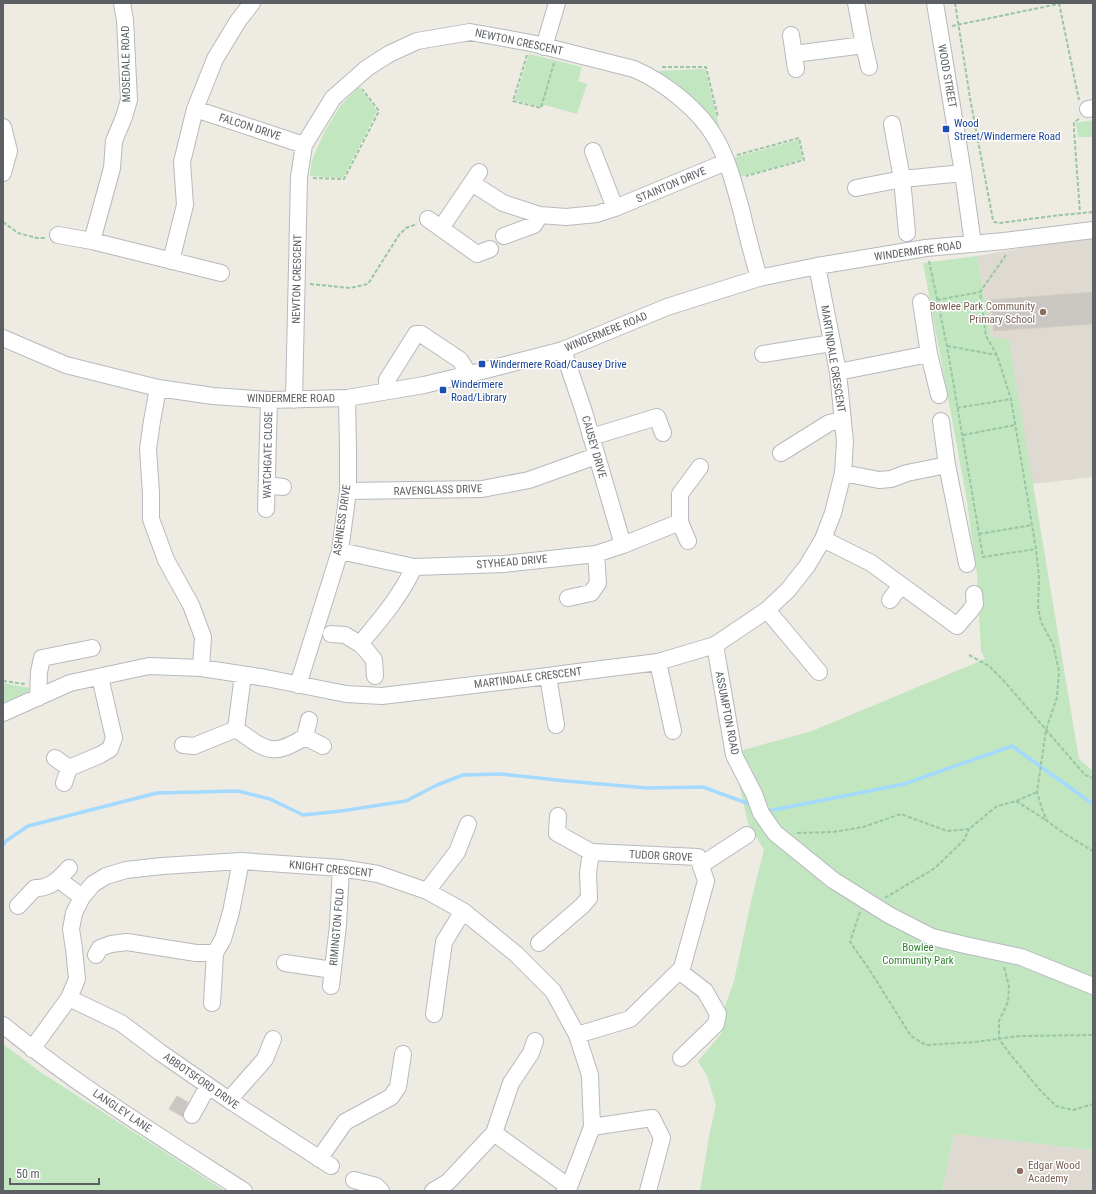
<svg xmlns="http://www.w3.org/2000/svg" width="1096" height="1194" font-family="'Roboto Condensed',sans-serif">
	<style>
		.education { fill: #dedad2 }
		.green { fill: #c1e6c0 }
		.lines { fill: none; stroke-linecap: round; stroke-linejoin: round }
		.stream { stroke: #a3dafe; stroke-width: 3.5 }
		.building { fill: #cac6c1; stroke: #d3cdc2 }
		.minor-casing { stroke: #b6b9be; stroke-width: 18 }
		.path { stroke: #99c6a4; stroke-width: 2; stroke-dasharray: 4 2; stroke-linecap: butt }
		.minor { stroke: #fff; stroke-width: 16 }
		.transit-dot { fill: #1a4fb4; stroke: #fff; stroke-width: 1.5 }
		.education-dot { fill: #8d6e63; stroke: #fff; stroke-width: 1.5 }
		.labels { text-anchor: middle; dominant-baseline: central; stroke-width: 3; stroke-linejoin: round; paint-order: stroke }
		.street-label { font-size: 11px; fill: #5c6064; stroke: #fff }
		.transit-label { font-size: 11px; fill: #164399; stroke: #fff; text-anchor: start }
		.education-label { font-size: 11px; fill: #785e54; stroke: #fff; text-anchor: end }
		.park-label { font-size: 11px; fill: #348235; stroke: #fff }
	</style>
	<rect width="100%" height="100%" fill="#eeebe3"/>
	<path class="education" d="M1093,236V477L1032,484L1009,341L991,337L977,256Z
		M954,1134L1093,1150V1191H942Z"/>
	<path class="green" d="M529,54L582,67L578,81L587,84L577,114L545,105L540,107L515,100Z
		M705,69L720,130L688,95L675,85L655,71Z
		M359,87L377,111L343,178L310,176L312,160L325,131L341,105Z
		M1093,120V137H1078L1076,123Z
		M798,140L803,159L740,177L733,158Z
		M977,256L991,337L1009,340L1079,759L1093,771V1150L954,1134L942,1191H700L710,1131L716,1105L707,1076L698,1061L722,1033L724,1009L734,981L752,897L764,850L748,823L732,753L812,731L985,659L981,651L977,575L966,495L923,263Z
		M3,683L30,688L23,701L3,710Z
		M3,1044L42,1073L225,1191H3Z"/>
	<g class="lines">
		<path class="stream" d="M765,810L768,811L904,784L1012,746L1093,804
			M3,845L6,841L28,826L157,793L238,791L270,799L303,815L341,811L406,801L437,785L463,775L501,774L566,781L647,788L703,787L752,805"/>
	</g>
	<path class="building" d="M1093,292V324L994,331L991,300Z
		M177,1096L188,1102L184,1111L183,1117L169,1109Z"/>
	<g class="lines">
		<defs>
			<path id="minor" d="M856,3L864,45L869,67
				M935,3L963,173L973,244
				M791,35L796,69
				M544,47L557,3
				M794,54L864,45
				M195,109L304,145
				M1088,109L1093,108
				M892,124L902,179L907,233
				M3,127L9,151L3,173
				M593,151L615,208
				M472,183L503,203L540,215L566,217L597,214L615,208L726,162
				M856,188L902,179L963,173
				M428,219L477,254L490,249
				M441,228L479,172
				M58,235L92,241L221,273
				M504,236L534,225L540,215
				M92,241L112,168L114,141L124,117L129,100L125,20L122,3
				M171,261L185,205L182,162L195,109L215,59L238,21L252,3
				M921,302L929,354L939,395
				M3,338L66,365L158,388L213,396L269,400L347,398L424,385L478,372L563,350L667,307L759,278L817,266L926,248L1004,241L1093,230
				M563,350L584,412L623,545
				M763,354L832,343
				M838,372L929,354
				M158,388L152,421L148,449L151,493V519L166,560L191,605L203,637L201,668
				M387,391V380L416,334H421L460,360L469,374
				M294,400L299,177L304,145L333,98L367,68L389,54L417,41L470,32L531,43L634,69C664,82 700,110 716,139C729,162 735,188 742,213C747,235 753,257 759,278
				M941,421L947,465L967,564
				M591,437L657,417L663,433
				M781,453L829,423L843,420
				M843,473L879,480L891,479L907,473L947,465
				M267,485L283,487
				M348,491L482,489L529,480L596,456
				M266,509L269,400
				M823,539L871,563L957,626L970,611L975,604L974,594
				M688,541L680,522V494L700,467
				M340,551L414,567L504,564L596,554L623,545L680,522
				M568,598L591,593L598,583L596,554
				M890,600L901,585
				M767,610L819,672
				M331,634L345,635L360,644L367,651L374,660L375,676
				M360,644C380,620 401,596 414,567
				M715,645L734,755L754,794L761,813L775,833L833,880L889,915L932,937L965,945L1021,957L1093,986
				M658,662L673,731
				M243,675L236,729C266,750 271,758 305,737L309,720
				M548,676L556,725
				M298,685L340,551L348,491V448L347,398
				M38,698L39,672L42,658L92,648
				M3,713L70,683L149,666L201,668L266,678L346,694L382,696L548,676L570,673L658,662L715,645L767,610L788,590L807,566L823,539L833,513L843,473L845,442L838,372L817,266
				M305,737L323,746
				M183,745L194,746L236,729
				M55,758L69,768
				M64,783L69,768L100,755L110,749L114,738L100,677
				M558,816L557,833L591,852
				M701,865L747,835
				M59,880L82,897
				M427,891L457,852L468,824
				M18,906L35,888C50,889 60,878 69,868
				M539,943L582,906L589,898L588,873L591,852L698,857L706,881L682,968L630,1019L577,1035
				M96,955L100,948L111,944L127,942L196,953H215L223,939L231,912L241,861
				M285,963L333,970
				M679,971L705,991L718,1014L716,1024L681,1058
				M331,986L338,925L341,868
				M69,998L121,1023L161,1053L229,1100L331,1166
				M212,1003L215,953
				M434,1014L444,942L463,911
				M3,1025C79,1087 162,1138 244,1191
				M32,1049L69,998L77,979L74,949L71,929L74,913L82,897L93,884L106,876L126,870L162,866L241,861L341,868L378,874L427,891L463,911L516,954L553,991L577,1035L590,1075L592,1127L569,1187L564,1191
				M229,1100L265,1059L273,1039
				M192,1115L208,1086
				M592,1127L652,1118L662,1138L648,1191
				M494,1133L569,1187
				M319,1159L345,1122L391,1097L398,1087L403,1054
				M354,1180L376,1186L381,1191
				M433,1191L448,1182L494,1133L511,1083L531,1053L535,1041"/>
		</defs>
		<use href="#minor" class="minor-casing"/>
		<path class="path" d="M955,3L970,98L993,220L994,222L1000,223L1052,216L1093,212
			M1059,3L1079,100
			M952,26L1058,4
			M527,55L513,101L541,108L554,63
			M662,67H706L718,117
			M1079,119L1074,122V130L1080,213
			M737,155L799,138L804,160L746,176
			M313,178L344,179L379,111L362,89
			M3,222L18,233L37,238H46
			M1006,255L980,292L986,336L997,355L1011,399L1036,549L1039,577L1038,607L1041,622L1053,644L1059,671L1057,697L1046,730L1037,792L1042,809L1047,821L1065,834L1093,851
			M929,261L947,346L983,557L1036,549
			M310,284L350,288L368,284L399,235L406,228L417,224
			M937,300L980,292
			M947,346L997,355
			M957,408L1011,399
			M963,435L1015,425
			M979,534L1032,525
			M969,655L989,666L1004,681L1085,775L1093,778
			M3,681L25,684
			M1016,801L1046,820
			M797,833L833,832L863,827L901,814L947,831L969,829L997,806L1016,801L1037,792
			M885,898L935,868L964,840L969,829
			M860,912L850,942L869,969L911,1036L926,1045L975,1042L1020,1036L1093,1035
			M1004,967L1009,986L1008,1002L999,1021V1039L1010,1054L1040,1090L1056,1106L1073,1110L1093,1104"/>
		<use href="#minor" class="minor"/>
	</g>
	<g class="transit-dot">
		<rect x="942" y="125" width="8" height="8" rx="2"/>
		<rect x="478" y="360" width="8" height="8" rx="2"/>
		<rect x="439" y="386" width="8" height="8" rx="2"/>
	</g>
	<g class="education-dot">
		<circle cx="1043" cy="312" r="4"/>
		<circle cx="1020" cy="1171" r="4"/>
	</g>
	<g class="labels">
		<g class="street-label">
			<text transform="translate(519 42) rotate(12)">NEWTON CRESCENT</text>
			<text transform="translate(126 64) rotate(-91)">MOSEDALE ROAD</text>
			<text transform="translate(947 76) rotate(80)">WOOD STREET</text>
			<text transform="translate(250 127) rotate(18)">FALCON DRIVE</text>
			<text transform="translate(671 185) rotate(-23)">STAINTON DRIVE</text>
			<text transform="translate(918 251) rotate(-8)">WINDERMERE ROAD</text>
			<text transform="translate(297 279) rotate(-89)">NEWTON CRESCENT</text>
			<text transform="translate(606 332) rotate(-22)">WINDERMERE ROAD</text>
			<text transform="translate(833 359) rotate(81)">MARTINDALE CRESCENT</text>
			<text x="291" y="398">WINDERMERE ROAD</text>
			<text transform="translate(594 447) rotate(74)">CAUSEY DRIVE</text>
			<text transform="translate(268 455) rotate(-89)">WATCHGATE CLOSE</text>
			<text transform="translate(438 490) rotate(-2)">RAVENGLASS DRIVE</text>
			<text transform="translate(342 520) rotate(-82)">ASHNESS DRIVE</text>
			<text transform="translate(512 562) rotate(-5)">STYHEAD DRIVE</text>
			<text transform="translate(528 678) rotate(-7)">MARTINDALE CRESCENT</text>
			<text transform="translate(727 713) rotate(79)">ASSUMPTON ROAD</text>
			<text transform="translate(661 856) rotate(3)">TUDOR GROVE</text>
			<text transform="translate(331 869) rotate(6)">KNIGHT CRESCENT</text>
			<text transform="translate(337 927) rotate(-85)">RIMINGTON FOLD</text>
			<text transform="translate(201 1081) rotate(35)">ABBOTSFORD DRIVE</text>
			<text transform="translate(122 1111) rotate(34)">LANGLEY LANE</text>
		</g>
		<g class="transit-label">
			<text x="954" y="123">Wood<tspan x="954" dy="13">Street/Windermere Road</tspan></text>
			<text x="490" y="364">Windermere Road/Causey Drive</text>
			<text x="451" y="384">Windermere<tspan x="451" dy="13">Road/Library</tspan></text>
		</g>
		<g class="education-label">
			<text x="1035" y="306">Bowlee Park Community<tspan x="1035" dy="13">Primary School</tspan></text>
			<text x="1028" y="1165" text-anchor="start">Edgar Wood<tspan x="1028" dy="13">Academy</tspan></text>
		</g>
		<g class="park-label">
			<text x="918" y="947">Bowlee<tspan x="918" dy="13">Community Park</tspan></text>
		</g>
	</g>
	<rect width="1096" height="1194" fill="none" stroke="#5c6064" stroke-width="8"/>
	<path d="M10 1178v6h89v-6" fill="none" stroke="#5c6064" stroke-width="2"/>
	<text x="16" y="1178" font-size="12" fill="#5c6064" stroke="#ffffff" stroke-width="3" paint-order="stroke">50 m</text>
</svg>
